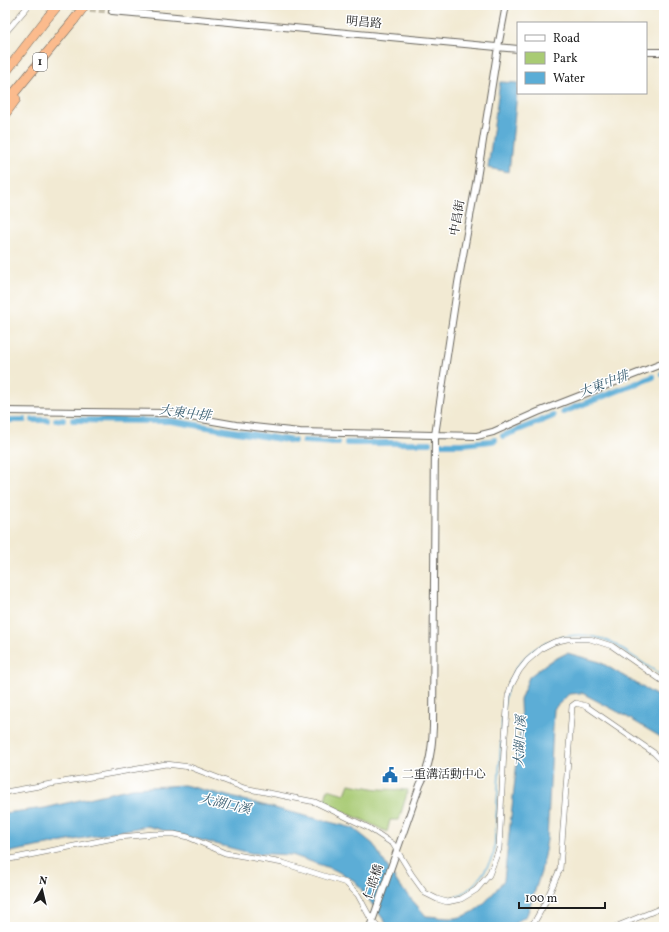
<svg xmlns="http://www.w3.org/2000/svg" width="669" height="932" font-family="Vollkorn,'Noto Serif TC',serif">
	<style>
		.green { fill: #a9cb74; stroke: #627448 }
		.water { fill: #5badd6; stroke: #3c6479 }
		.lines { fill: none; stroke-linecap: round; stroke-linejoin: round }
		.stream { stroke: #5badd6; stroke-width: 1.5 }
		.canal { stroke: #5badd6; stroke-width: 6 }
		.tertiary-tunnel { stroke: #c7c1ae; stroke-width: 6; stroke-dasharray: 6 3; stroke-linecap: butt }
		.minor-casing { stroke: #67645c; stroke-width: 6 }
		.tertiary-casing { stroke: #67645c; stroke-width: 8 }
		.motorway-casing { stroke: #67645c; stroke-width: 10 }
		.minor { stroke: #fff; stroke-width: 5 }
		.tertiary { stroke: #fff; stroke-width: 6 }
		.motorway { stroke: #fbbb8d; stroke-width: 9 }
		.motorway-bridge-casing { stroke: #67645c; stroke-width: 10; stroke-linecap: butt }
		.motorway-bridge { stroke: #fbbb8d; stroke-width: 9 }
		.labels { text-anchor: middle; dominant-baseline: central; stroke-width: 3; stroke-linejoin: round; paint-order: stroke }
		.shield { fill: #fff; stroke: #606060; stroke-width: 1 }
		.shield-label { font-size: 11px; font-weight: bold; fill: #1c1c1c }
		.street-label { font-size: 12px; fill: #1c1c1c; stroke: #fff }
		.poi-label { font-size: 12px; fill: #1c1c1c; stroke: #fff; text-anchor: start }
		.water-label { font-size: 13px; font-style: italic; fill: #385d70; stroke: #fff }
	</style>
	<rect width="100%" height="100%" fill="#fff"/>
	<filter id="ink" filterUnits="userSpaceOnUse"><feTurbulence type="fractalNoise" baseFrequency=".025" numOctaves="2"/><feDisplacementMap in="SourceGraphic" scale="8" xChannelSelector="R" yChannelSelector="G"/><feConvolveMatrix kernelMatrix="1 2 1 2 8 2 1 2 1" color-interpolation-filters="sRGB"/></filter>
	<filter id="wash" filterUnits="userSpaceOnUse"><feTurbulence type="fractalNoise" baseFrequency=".012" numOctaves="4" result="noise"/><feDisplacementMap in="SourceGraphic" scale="16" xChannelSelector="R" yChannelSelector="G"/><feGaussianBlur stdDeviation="0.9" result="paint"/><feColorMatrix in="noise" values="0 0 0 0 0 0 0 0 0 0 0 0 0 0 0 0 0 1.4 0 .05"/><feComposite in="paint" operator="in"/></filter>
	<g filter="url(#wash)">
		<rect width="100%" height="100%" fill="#f2ead3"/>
		<path class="green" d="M349,784L378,789L408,790L399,820H390L387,832L365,821L325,804L327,789L345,794Z"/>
		<path class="water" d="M500,82L518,83L509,172L488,168Z
			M567,653L600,662L664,700V739L622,714L582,693L569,694L554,709L547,840L541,872L527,915L510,927H389L355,881L335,870L292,855L250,853L147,826L5,853V813L45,808L132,788L184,785L353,828L373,844L399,885L426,916C435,916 446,919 455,918C478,915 490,897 504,880L521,725L520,700L529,677L547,663Z"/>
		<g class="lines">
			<path class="stream" d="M448,898C469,898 487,870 494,853L503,709C505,699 506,689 510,680C528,640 574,625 613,643L664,677"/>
			<path class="canal" d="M662,374L664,373
				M563,412L653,377
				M5,420H24
				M33,420H47
				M56,420H63
				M73,420L171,421L280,439L294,441
				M503,436L553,416
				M304,441L338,443
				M347,443H430
				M440,444H463L491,441L495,440"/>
		</g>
	</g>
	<g filter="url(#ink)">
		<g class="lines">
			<path class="tertiary-tunnel" d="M54,6L112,11"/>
			<defs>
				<path id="minor" d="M5,33L29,5
					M5,792L166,764L190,767L244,788L315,802L369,828L393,844L412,875L425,893L437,899L447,902L461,899L476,890L489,875L499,849L504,750L508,696L511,686L519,671L527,661L542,648L554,642L567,639H590L612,646L664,682
					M5,860L119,837L154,834H174L188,837L225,853L283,863L346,883L358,895L372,921L378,927
					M529,927L535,921L545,903L560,869L572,706L576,703L586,706L654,753L664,763
					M615,927L664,907"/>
				<path id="tertiary" d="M45,5H48
					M112,11L518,49
					M646,52H664
					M5,411L167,413L236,425L300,432L477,436L493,432L538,412L664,363
					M370,927L420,785C430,766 432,748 433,727L435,435L458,283L477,178L498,47L506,5"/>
				<path id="motorway" d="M5,73L48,17
					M5,104L74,20
					M5,114L16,99"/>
			</defs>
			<use href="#minor" class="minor-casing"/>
			<use href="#tertiary" class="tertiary-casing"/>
			<use href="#motorway" class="motorway-casing"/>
			<use href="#minor" class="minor"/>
			<use href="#tertiary" class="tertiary"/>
			<use href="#motorway" class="motorway"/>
			<defs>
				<path id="motorway-bridge" d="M48,17L58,5
					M74,20L85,5"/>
			</defs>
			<use href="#motorway-bridge" class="motorway-bridge-casing"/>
			<use href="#motorway-bridge" class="motorway-bridge"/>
		</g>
	</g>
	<defs>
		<symbol id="civic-bare" viewBox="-9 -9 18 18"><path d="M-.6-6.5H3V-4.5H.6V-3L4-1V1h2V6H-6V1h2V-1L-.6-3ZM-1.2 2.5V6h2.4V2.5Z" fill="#1f6fb2" stroke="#fff" stroke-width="2.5" paint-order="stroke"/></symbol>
	</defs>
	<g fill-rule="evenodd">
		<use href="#civic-bare" x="379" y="764" width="22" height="22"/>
	</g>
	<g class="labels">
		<rect class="shield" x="33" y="53" width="14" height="18" rx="3"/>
		<g class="shield-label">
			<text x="40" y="62">1</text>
		</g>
		<g class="street-label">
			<text transform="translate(364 23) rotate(5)">明昌路</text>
			<text transform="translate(458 218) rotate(-80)">中昌街</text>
			<text transform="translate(374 882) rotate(-71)">仁皓橋</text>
		</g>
		<g class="poi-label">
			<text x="402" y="775">二重溝活動中心</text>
		</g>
		<g class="water-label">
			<text transform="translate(604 385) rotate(-21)">大東中排</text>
			<text transform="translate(185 414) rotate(7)">大東中排</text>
			<text transform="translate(521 741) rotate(-87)">大湖口溪</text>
			<text transform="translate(225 805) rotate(13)">大湖口溪</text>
		</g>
	</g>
	<rect width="669" height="932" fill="none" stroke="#fff" stroke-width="20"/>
	<rect x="517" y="22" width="130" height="72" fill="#ffffff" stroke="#a4a4a4"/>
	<rect x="525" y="35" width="20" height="6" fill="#ffffff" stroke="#a4a4a4"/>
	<text x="553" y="42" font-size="12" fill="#1c1c1c">Road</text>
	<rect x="525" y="52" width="20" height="12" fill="#a9cb74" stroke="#a4a4a4"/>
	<text x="553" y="62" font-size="12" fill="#1c1c1c">Park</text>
	<rect x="525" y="72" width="20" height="12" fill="#5badd6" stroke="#a4a4a4"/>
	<text x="553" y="82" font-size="12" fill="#1c1c1c">Water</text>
	<g transform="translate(42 890) rotate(8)" stroke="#ffffff" stroke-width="3" paint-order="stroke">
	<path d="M0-3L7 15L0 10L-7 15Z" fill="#1c1c1c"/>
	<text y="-6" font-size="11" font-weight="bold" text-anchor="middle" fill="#1c1c1c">N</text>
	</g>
	<path d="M519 902v6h86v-6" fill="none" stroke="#1c1c1c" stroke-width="2"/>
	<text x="525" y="902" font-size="12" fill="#1c1c1c" stroke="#ffffff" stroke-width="3" paint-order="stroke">100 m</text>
</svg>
